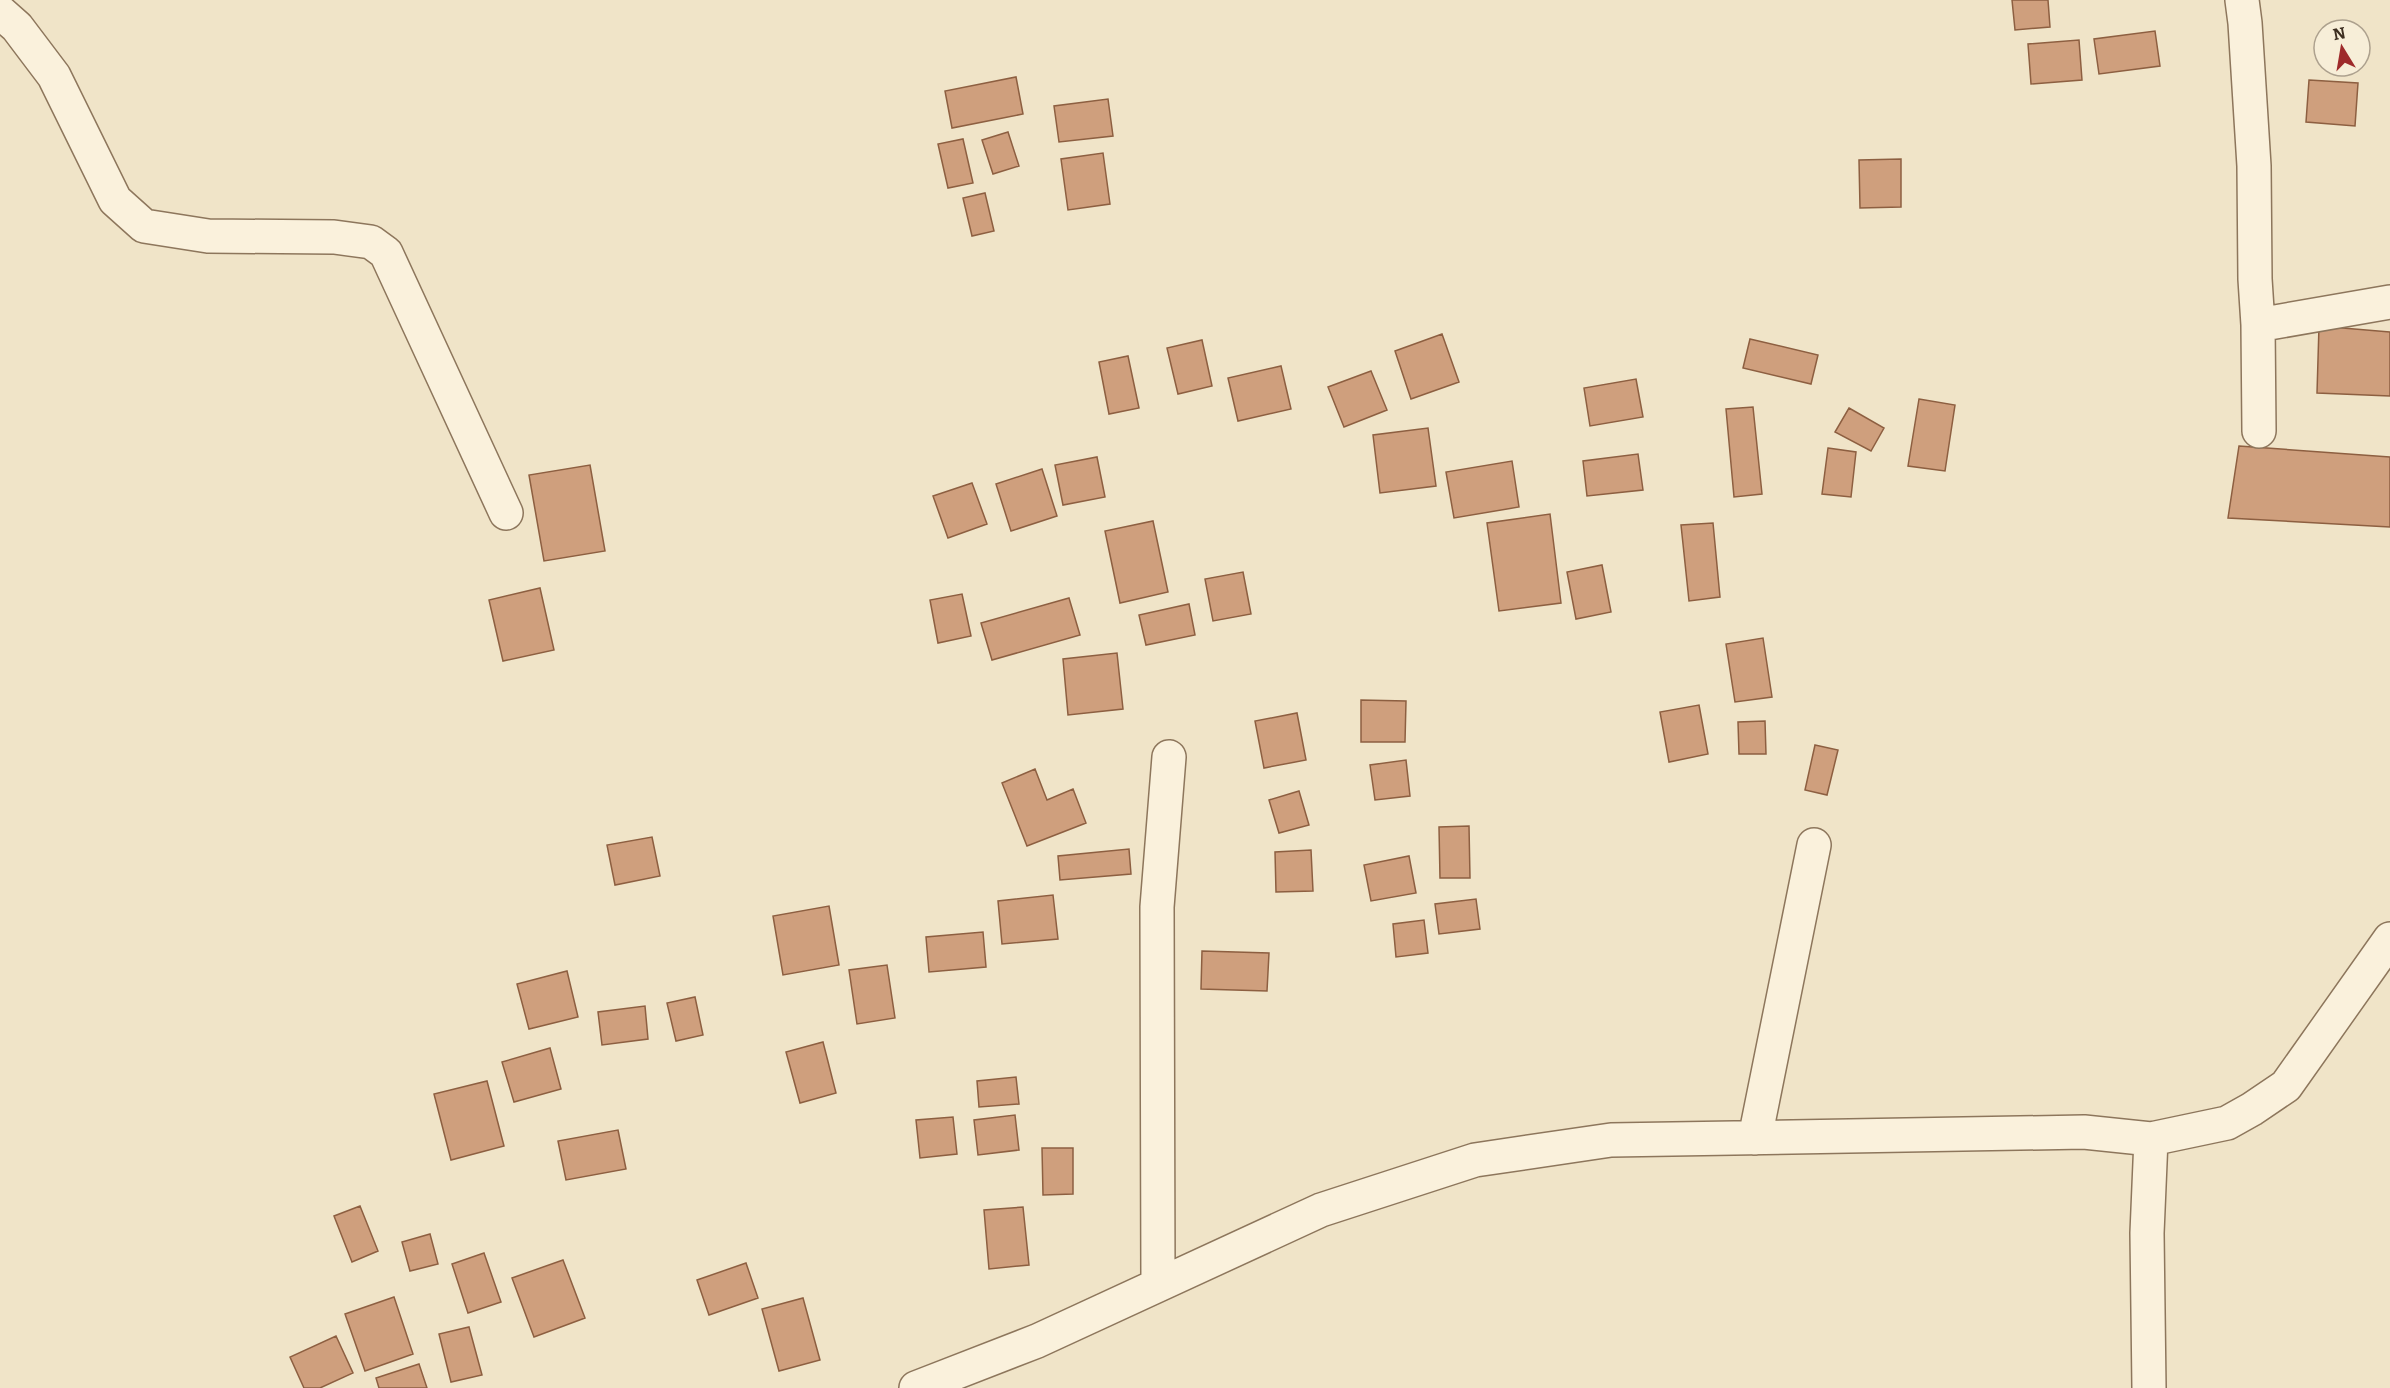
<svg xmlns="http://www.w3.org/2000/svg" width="2390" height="1388" font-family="Bitter,serif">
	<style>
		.building { fill: #cf9f7d; stroke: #8d5f41; stroke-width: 1.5 }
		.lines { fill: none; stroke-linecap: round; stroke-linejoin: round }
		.street-casing { stroke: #8d765c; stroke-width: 36 }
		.street { stroke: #faf1dc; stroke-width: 33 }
	</style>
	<rect width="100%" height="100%" fill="#f0e4c8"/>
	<path class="building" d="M2012,0H2048L2050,27L2015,30Z
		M2155,31L2160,66L2099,74L2094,39Z
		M2079,40L2082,80L2031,84L2028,44Z
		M1016,77L1023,114L952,128L945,91Z
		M2309,80L2358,83L2355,126L2306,122Z
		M1108,99L1113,136L1059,142L1054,106Z
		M1008,132L1019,166L993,174L982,140Z
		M963,139L973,183L948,188L938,144Z
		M1103,153L1110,204L1068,210L1061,159Z
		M1901,159V207L1860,208L1859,160Z
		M985,193L994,231L972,236L963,198Z
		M2319,326L2390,332V396L2317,393Z
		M1442,334L1459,382L1411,399L1395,351Z
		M1750,339L1818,355L1811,384L1743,368Z
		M1202,340L1212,386L1178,394L1167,348Z
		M1128,356L1139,408L1109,414L1099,362Z
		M1281,366L1291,409L1238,421L1228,378Z
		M1371,371L1387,410L1344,427L1328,387Z
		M1636,379L1643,417L1590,426L1584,388Z
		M1919,399L1955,405L1945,471L1908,466Z
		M1753,407L1762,494L1734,497L1726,409Z
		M1849,408L1884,428L1871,451L1835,432Z
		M1428,428L1436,486L1380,493L1373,435Z
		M2239,446L2390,457V527L2228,518Z
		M1828,448L1856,452L1851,497L1822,494Z
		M1638,454L1643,490L1587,496L1583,461Z
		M1097,457L1105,497L1063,505L1055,465Z
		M1512,461L1519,507L1454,518L1446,472Z
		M590,465L605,551L544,561L529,475Z
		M1042,469L1057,516L1011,531L996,484Z
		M972,483L987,524L948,538L933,496Z
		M1550,514L1561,603L1499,611L1487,523Z
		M1153,521L1168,592L1120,603L1105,531Z
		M1713,523L1720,597L1689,601L1681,525Z
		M1602,565L1611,612L1576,619L1567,572Z
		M1243,572L1251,614L1213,621L1205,579Z
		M540,588L554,650L503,661L489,600Z
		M962,594L971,636L938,643L930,600Z
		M1069,598L1080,635L992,660L981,623Z
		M1189,604L1195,635L1146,645L1139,615Z
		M1763,638L1772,697L1735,702L1726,644Z
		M1117,653L1123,709L1068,715L1063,659Z
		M1361,700L1406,701L1405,742H1361Z
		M1699,705L1708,754L1669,762L1660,712Z
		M1297,713L1306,760L1264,768L1255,721Z
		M1765,721L1766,754H1739L1738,722Z
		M1815,745L1838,750L1827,795L1805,790Z
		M1406,760L1410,796L1375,800L1370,765Z
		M1035,769L1047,800L1073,789L1086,823L1027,846L1002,783Z
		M1299,791L1309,825L1279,833L1269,800Z
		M1469,826L1470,878H1440L1439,827Z
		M652,837L660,876L615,885L607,845Z
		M1129,849L1131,874L1060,880L1058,856Z
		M1311,850L1313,891L1276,892L1275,852Z
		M1409,856L1416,893L1371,901L1364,865Z
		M1053,895L1058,939L1002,944L998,901Z
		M1476,899L1480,929L1439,934L1435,904Z
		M829,906L839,965L783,975L773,916Z
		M1424,920L1428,953L1396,957L1393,924Z
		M983,932L986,967L929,972L926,937Z
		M1202,951L1269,953L1267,991L1201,989Z
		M887,965L895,1018L857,1024L849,970Z
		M567,971L578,1017L529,1029L517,984Z
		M695,997L703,1035L676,1041L667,1003Z
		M645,1006L648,1039L602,1045L598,1012Z
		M823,1042L836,1093L800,1103L786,1052Z
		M550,1048L561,1089L514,1102L502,1062Z
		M1016,1077L1019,1104L979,1107L977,1081Z
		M487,1081L504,1146L451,1160L434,1094Z
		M1015,1115L1019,1150L978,1155L974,1120Z
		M953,1117L957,1154L920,1158L916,1120Z
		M618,1130L626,1169L566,1180L558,1141Z
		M1042,1148H1073V1194L1043,1195Z
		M360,1206L378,1251L352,1262L334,1216Z
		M1023,1207L1029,1265L989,1269L984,1210Z
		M430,1234L438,1264L410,1271L402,1242Z
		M484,1253L501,1302L468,1313L452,1264Z
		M563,1260L585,1318L534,1337L512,1278Z
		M746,1263L758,1298L709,1315L697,1280Z
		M394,1297L413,1354L365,1371L345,1314Z
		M803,1298L820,1360L779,1371L762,1309Z
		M469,1327L482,1375L451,1382L439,1334Z
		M336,1336L353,1373L320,1388H304L290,1357Z
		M419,1364L427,1388H379L376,1378Z"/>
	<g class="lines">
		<defs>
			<path id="street" d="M2242,0L2245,23L2254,166L2255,279L2258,325L2390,302
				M0,12L17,27L54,76L115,200L144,226L208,236L334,237L371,242L386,253L506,513
				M2258,325L2259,431
				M1755,1138L1814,845
				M1158,1284L1157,907L1169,757
				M916,1388L1037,1341L1321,1210L1475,1160L1611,1140L2084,1132L2151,1139L2227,1123L2252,1109L2286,1086L2390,939
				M2149,1388L2147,1233L2151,1139"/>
		</defs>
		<use href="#street" class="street-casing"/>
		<use href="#street" class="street"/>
	</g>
	<g transform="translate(2342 48) rotate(349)"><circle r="28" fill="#f7eed8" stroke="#ada18e" stroke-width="1.5"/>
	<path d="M0-4.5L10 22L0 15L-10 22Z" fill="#9e2a2b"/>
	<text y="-9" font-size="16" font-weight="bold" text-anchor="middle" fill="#3d2e20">N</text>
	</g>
</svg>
